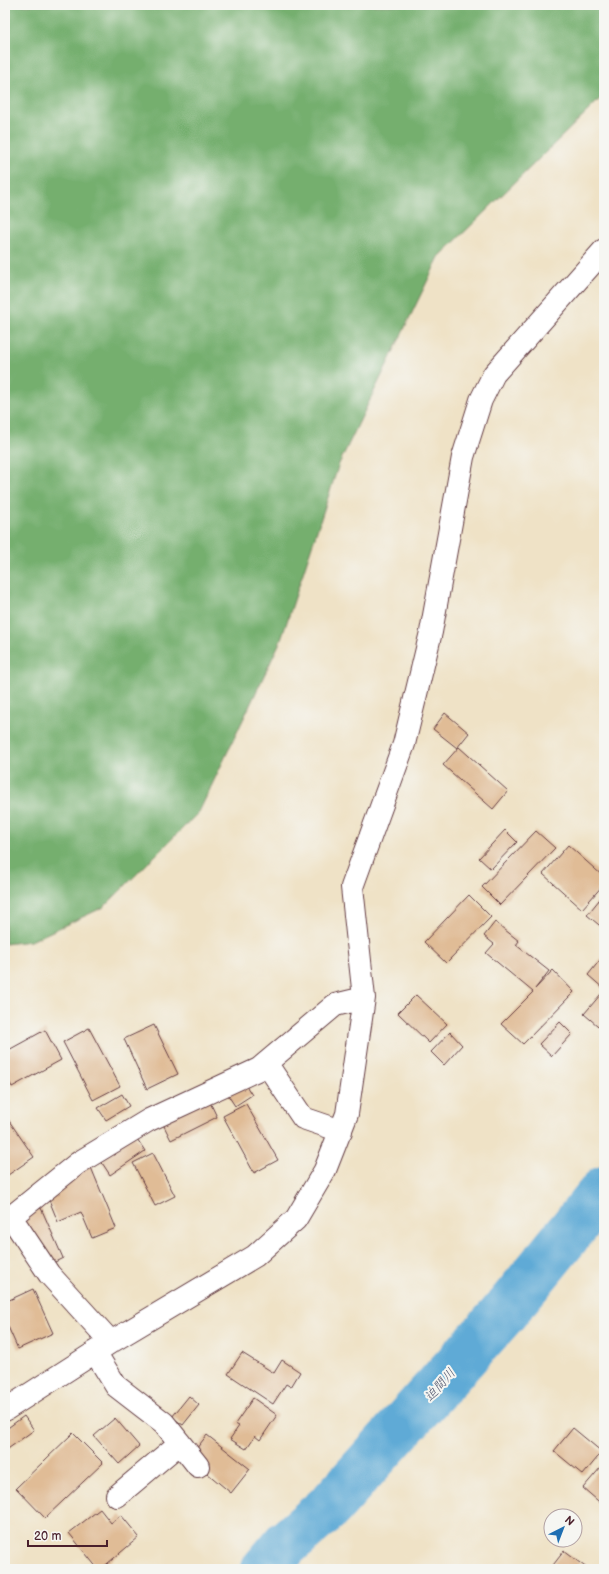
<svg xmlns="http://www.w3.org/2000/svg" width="609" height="1574" font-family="'Balsamiq Sans','Klee One',sans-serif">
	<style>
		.forest { fill: #74af6e; stroke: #5f674c }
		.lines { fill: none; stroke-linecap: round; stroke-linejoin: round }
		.river { stroke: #5eaad6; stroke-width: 48 }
		.building { fill: #e0bc96 }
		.minor-casing { stroke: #633c42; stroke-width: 24 }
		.minor { stroke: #fff; stroke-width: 22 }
		.labels { text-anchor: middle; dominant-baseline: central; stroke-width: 4; stroke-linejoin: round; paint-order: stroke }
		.water-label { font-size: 13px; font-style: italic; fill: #52576f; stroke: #f6f6f2 }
	</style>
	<rect width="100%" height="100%" fill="#f6f6f2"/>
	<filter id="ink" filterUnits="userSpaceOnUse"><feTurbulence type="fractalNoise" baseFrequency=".025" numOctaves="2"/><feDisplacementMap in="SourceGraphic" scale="8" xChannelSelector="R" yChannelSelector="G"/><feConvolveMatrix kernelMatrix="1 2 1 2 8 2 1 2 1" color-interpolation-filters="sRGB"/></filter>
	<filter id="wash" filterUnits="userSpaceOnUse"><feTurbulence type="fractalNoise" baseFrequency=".012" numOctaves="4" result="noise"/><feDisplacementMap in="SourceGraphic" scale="16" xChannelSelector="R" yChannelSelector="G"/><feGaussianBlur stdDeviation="0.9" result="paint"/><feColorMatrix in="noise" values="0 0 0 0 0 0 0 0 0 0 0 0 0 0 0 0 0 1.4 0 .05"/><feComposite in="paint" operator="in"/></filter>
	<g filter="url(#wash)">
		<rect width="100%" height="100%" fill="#efe2c6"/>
		<path class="forest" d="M5,5H604V95L439,257L339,464L281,640L199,812L104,907L31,941L5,944Z"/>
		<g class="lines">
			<path class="river" d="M265,1569L286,1544L330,1506L502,1315L604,1190"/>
		</g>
		<g id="blocks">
			<path class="building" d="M445,713L469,733L457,748L433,729Z
				M459,747L508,791L493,809L443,765Z
				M505,830L517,842L491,869L479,858Z
				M536,831L555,848L500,905L482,887Z
				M568,845L604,877V884L582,909L543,874Z
				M604,894V929L587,915Z
				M469,895L491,917L446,963L424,942Z
				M495,922L519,941L516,945L549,971L535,989L553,970L574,992L523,1044L501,1024L533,992L486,953L494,944L484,936Z
				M604,955V989L588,975Z
				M601,994L604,997V1031L584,1014Z
				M416,995L447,1024L429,1043L398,1013Z
				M560,1022L572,1034L552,1056L539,1044Z
				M154,1025L178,1074L147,1089L124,1039Z
				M89,1028L120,1086L93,1100L63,1042Z
				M45,1030L61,1060L12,1087L5,1074V1052Z
				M450,1032L462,1045L444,1065L431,1052Z
				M239,1075L252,1095L235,1106L222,1086Z
				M122,1094L129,1106L106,1120L98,1108Z
				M206,1094L217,1117L171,1140L159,1116Z
				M246,1104L278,1160L254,1173L223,1116Z
				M5,1115L34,1157L8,1175L5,1170Z
				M130,1128L145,1151L110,1175L95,1152Z
				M153,1153L175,1196L155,1206L133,1163Z
				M90,1165L116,1228L92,1238L81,1212L58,1222L45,1190Z
				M41,1208L63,1258L41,1269L18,1219Z
				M33,1289L53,1333L18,1349L5,1320V1302Z
				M242,1353L274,1373L282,1360L300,1372L291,1387L286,1384L273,1404L228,1374Z
				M189,1396L199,1405L183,1425L172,1417Z
				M253,1398L277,1415L260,1440L255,1436L246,1449L230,1439L239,1426L235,1424Z
				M24,1416L34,1430L5,1451V1430Z
				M115,1418L139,1446L119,1464L94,1436Z
				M573,1428L602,1452L583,1475L554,1451Z
				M73,1433L103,1463L45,1518L16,1488Z
				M207,1435L250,1469L231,1493L189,1458Z
				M601,1467L604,1469V1506L583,1488Z
				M100,1509L111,1523L121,1515L139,1537L101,1569H98L69,1533Z
				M564,1551L588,1569H550Z"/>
		</g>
	</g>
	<g filter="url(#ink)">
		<use href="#blocks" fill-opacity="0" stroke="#633c42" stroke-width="1"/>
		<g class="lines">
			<defs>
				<path id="minor" d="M266,1063L303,1118L341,1131
					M11,1217L49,1274L111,1342
					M5,1219L11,1217L78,1163L149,1120L259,1069L335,1005L364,998
					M95,1352L116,1386L164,1423L198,1466
					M5,1410L111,1342L255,1256L296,1219L325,1170L347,1114L364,998L352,887L404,744L431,632L463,457L481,400L494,374L604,250
					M117,1496L180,1443"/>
			</defs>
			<use href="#minor" class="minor-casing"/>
			<use href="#minor" class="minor"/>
		</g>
	</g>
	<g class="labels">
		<g class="water-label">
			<text transform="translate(440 1385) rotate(-48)">迫間川</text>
		</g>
	</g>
	<rect width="609" height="1574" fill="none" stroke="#f6f6f2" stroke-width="20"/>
	<g transform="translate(563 1528) rotate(42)"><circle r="19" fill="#f6f6f2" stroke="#b1a0a2"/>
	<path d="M0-3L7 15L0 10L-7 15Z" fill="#1f6fb2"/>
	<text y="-6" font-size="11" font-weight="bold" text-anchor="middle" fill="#4a1f2b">N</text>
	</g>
	<path d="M28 1540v6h79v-6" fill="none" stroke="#4a1f2b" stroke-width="2"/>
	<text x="34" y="1540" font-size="12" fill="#4a1f2b" stroke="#f6f6f2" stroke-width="3" paint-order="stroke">20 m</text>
</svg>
